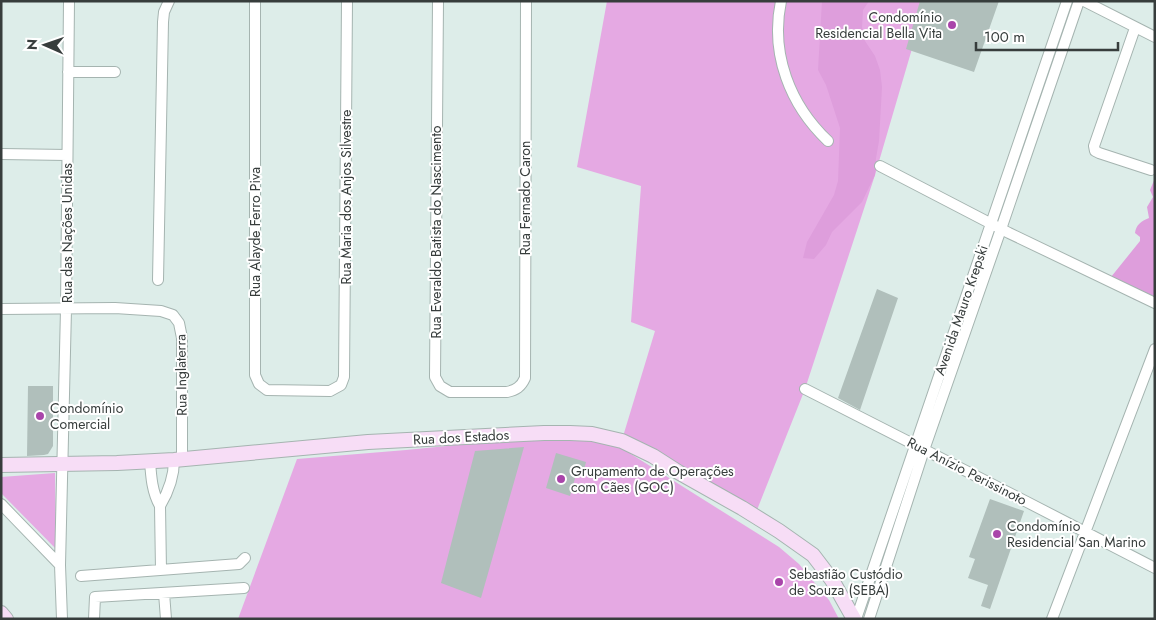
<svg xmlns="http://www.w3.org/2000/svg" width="1156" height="620" font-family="Jost,sans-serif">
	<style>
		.green { fill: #e5a9e3 }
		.forest { fill: #de9edc }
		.building { fill: #b0bfbb }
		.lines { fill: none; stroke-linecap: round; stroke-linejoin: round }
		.street-casing { stroke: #a5b4b0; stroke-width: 12 }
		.secondary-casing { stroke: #a5b4b0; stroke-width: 16 }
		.street { stroke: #fff; stroke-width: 10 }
		.secondary { stroke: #f7ddf6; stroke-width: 14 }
		.poi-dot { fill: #a945aa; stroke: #fff; stroke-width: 2 }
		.labels { text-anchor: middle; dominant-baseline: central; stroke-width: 4; stroke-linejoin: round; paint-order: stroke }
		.poi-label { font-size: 14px; fill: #373d3c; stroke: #fff; text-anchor: start }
		.street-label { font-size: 14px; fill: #373d3c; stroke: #fff }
	</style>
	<rect width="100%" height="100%" fill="#ddede9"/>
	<path class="green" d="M607,1H926L875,175L805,389L755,515L621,443L655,331L631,322L641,186L577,167Z
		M529,438C560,439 593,438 623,449L779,547L799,564L829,600L839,619H238L297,459L406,450Z
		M55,473L56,549L1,493V477Z"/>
	<path class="forest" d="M822,1H869L863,10L862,27L865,41L875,56L880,70L882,87L879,141L876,158L875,175L862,202L832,232L826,245L814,259L803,258L807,242L834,195L838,181L840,128L826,85L818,70Z
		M1155,178V308L1133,299L1111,277L1140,241V237L1135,233C1136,225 1141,221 1149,218L1147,207L1153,197L1150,190Z"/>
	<path class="building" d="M920,1H999L974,72L906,49Z
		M877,289L898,298L860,410L838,398Z
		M28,386H53V446L48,454L44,455L27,456Z
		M524,447L481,598L441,583L475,451Z
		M556,453L586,462L584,470L578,468L570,496L546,488Z
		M990,499L1024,511L990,609L981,606L988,585L968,578L975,559L969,557Z"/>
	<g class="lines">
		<defs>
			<path id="street" d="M255,1V375L259,384L267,390L330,391L341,385L344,377L347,1
				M438,1L435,377L440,386L450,392H507C516,390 521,387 525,378L526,1
				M781,1C770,54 790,105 828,141
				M1084,1L1155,37
				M1135,28L1094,146L1095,151L1099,153L1151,170
				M68,72H115
				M1,154L67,155
				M880,166L1009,233L1155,303
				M158,280L163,22L164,12L169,1
				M1,309L115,308L161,311L173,315L179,323L182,338V459
				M805,389L1027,502L1155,568
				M150,461C151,476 152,492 160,506L161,570
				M1,504L60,565
				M160,506C169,491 174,476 174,460
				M81,576L239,564L245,558
				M164,593L166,619
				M62,619L60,565L66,309L69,1
				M94,619L95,597L244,588
				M856,619L1067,1
				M869,619L924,450L1001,229L1079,1
				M1052,619L1155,349"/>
			<path id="secondary" d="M1,465L117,463L174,460L368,442L544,433H570L592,434L622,441L653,456L678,472L742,508L779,531L813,555L832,580L854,619
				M1,613L6,619"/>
		</defs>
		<use href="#street" class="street-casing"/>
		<use href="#secondary" class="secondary-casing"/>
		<use href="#street" class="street"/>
		<use href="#secondary" class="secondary"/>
	</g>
	<g class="poi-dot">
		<circle cx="952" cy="25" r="5"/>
		<circle cx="40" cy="416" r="5"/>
		<circle cx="561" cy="479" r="5"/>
		<circle cx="997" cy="534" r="5"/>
		<circle cx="779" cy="582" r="5"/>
	</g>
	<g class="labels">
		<g class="poi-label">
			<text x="942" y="17" text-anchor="end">Condomínio<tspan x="942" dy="16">Residencial Bella Vita</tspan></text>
			<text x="50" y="408">Condomínio<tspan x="50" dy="16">Comercial</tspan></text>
			<text x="571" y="471">Grupamento de Operações<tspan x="571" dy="16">com Cães (GOC)</tspan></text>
			<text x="1007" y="526">Condomínio<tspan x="1007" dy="16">Residencial San Marino</tspan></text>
			<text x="789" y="574">Sebastião Custódio<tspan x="789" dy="16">de Souza (SEBÁ)</tspan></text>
		</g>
		<g class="street-label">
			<text transform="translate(346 197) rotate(-90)">Rua Maria dos Anjos Silvestre</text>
			<text transform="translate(525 198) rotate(-90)">Rua Fernado Caron</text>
			<text transform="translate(255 232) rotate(-90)">Rua Alayde Ferro Piva</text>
			<text transform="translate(436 232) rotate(-90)">Rua Everaldo Batista do Nascimento</text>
			<text transform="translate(67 233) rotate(-90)">Rua das Nações Unidas</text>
			<text transform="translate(961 310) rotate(-71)">Avenida Mauro Krepski</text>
			<text transform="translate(181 375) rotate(-91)">Rua Inglaterra</text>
			<text transform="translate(461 437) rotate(-3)">Rua dos Estados</text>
			<text transform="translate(967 471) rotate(27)">Rua Anízio Perissinoto</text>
		</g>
	</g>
	<rect width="1156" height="620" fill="none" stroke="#373d3c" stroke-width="5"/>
	<g transform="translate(45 45) rotate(272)" stroke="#ffffff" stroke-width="4" paint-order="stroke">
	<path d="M0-4L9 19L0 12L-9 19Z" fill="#373d3c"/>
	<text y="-8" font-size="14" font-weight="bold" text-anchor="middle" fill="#373d3c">N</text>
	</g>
	<path d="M976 42v8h142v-8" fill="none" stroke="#373d3c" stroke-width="2.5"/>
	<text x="984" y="42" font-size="15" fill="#373d3c" stroke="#ffffff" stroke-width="4" paint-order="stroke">100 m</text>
</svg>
